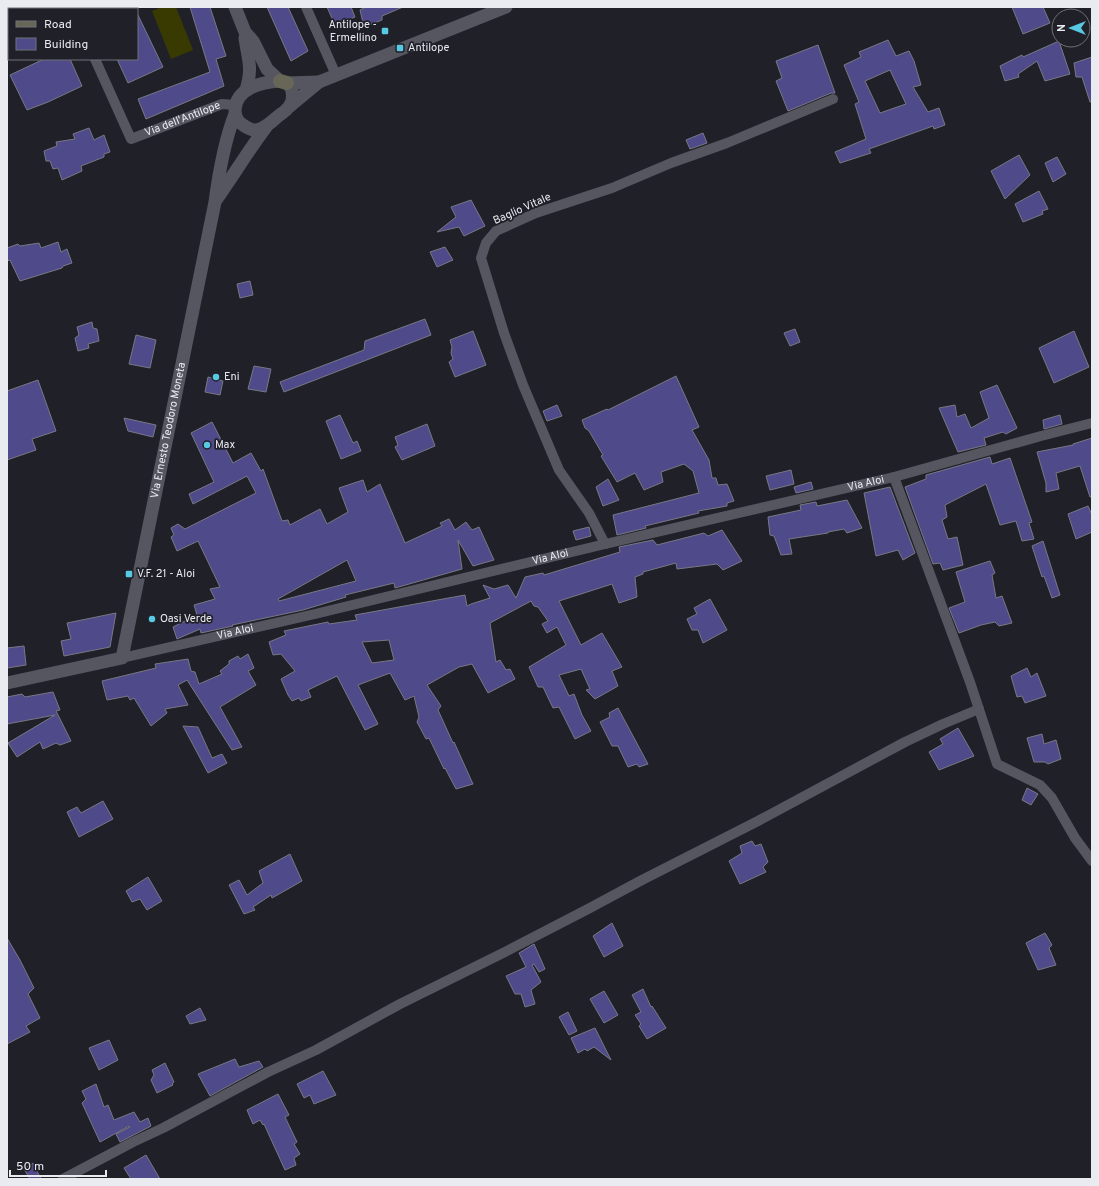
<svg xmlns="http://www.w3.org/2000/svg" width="1099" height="1186" font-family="Overpass,sans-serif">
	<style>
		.green { fill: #383a02 }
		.building { fill: #4f4a89; stroke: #787884; fill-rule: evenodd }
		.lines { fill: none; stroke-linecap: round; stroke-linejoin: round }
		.minor { stroke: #565661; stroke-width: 10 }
		.tertiary { stroke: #565661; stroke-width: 13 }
		.secondary { stroke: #686757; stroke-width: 14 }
		.poi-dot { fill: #57c9e3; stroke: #202029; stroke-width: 1.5 }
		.labels { text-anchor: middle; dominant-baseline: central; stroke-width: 3.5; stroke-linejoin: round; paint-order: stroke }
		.poi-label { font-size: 11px; fill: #eaeaf1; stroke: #202029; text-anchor: start }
		.street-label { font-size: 11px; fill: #eaeaf1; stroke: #202029 }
	</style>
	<rect width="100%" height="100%" fill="#202029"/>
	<path class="green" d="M162,7H176L193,50L171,59L152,11Z"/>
	<path class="building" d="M190,7H210L226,56L216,59L224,86L146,119L138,99L210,72Z
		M267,7H288L308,51L291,61Z
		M327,7H351L355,17L335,25Z
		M366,7H403L382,16V20L364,27L360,10Z
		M1012,7H1043L1050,23L1023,34Z
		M137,13L163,67L128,83L117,59H137Z
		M888,40L896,56L909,51L914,61L921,85L913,87L928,112L939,108L945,125L934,129L933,126L869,149L871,153L840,163L835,152L866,139L855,104L859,102L844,65L861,57L859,52ZM890,70L906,104L880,113L865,81Z
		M1059,41L1070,74L1045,81L1037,61L1018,74L1019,77L1005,81L1000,66L1022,55L1023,57Z
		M818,45L835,93H831L788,111L776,81L782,78L776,61Z
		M1092,57V102H1090L1082,77H1076L1074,63Z
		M44,59H70L82,86L48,102L27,110L10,75Z
		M89,128L94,140L104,135L110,152L104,154V157L81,166L82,171L62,180L58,168L53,169L50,161H46L44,151L57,146L56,142L75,139L73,134Z
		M703,133L707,143L690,149L686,140Z
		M1019,155L1030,175L1005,199L991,171Z
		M1057,157L1066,174L1053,182L1045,163Z
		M1039,191L1048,209L1042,211L1043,214L1023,222L1015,204Z
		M471,200L485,226L464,236L459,227L437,232L456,217L451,207Z
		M58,242L61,252L67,249L72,263L63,266L62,268L20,281L10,260L7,261V248L18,244L20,246L39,243L41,248Z
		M445,247L453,260L437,267L430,252Z
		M250,281L253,295L240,298L237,284Z
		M425,319L431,335L284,392L280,382L364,350L365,341Z
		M92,322L93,328L97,329L99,341L88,344L89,348L78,351L75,338L79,335L77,327Z
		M795,329L800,342L790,346L784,333Z
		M473,331L486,365L455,377L449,362L453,359L451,353L452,347L450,340Z
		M1074,331L1089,367L1054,383L1039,348Z
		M136,335L156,340L150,368L129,364Z
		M254,366L271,369L266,392L248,389Z
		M676,376L699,427L692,430L709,460L712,478H716L718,485L727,484L734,501L727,503V506L698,511L699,513L645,526L646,528L617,535L613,515L699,493L693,471L684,464L661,472L663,482L644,490L635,473L617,482L601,456L603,455L589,431L585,428L582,420L607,409L608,410Z
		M208,377L223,381L220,395L205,392Z
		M38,380L56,431L32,439L36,450L7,460V391Z
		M997,385L1017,428L1006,434L1003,432L984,438L986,445L958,452L939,408L955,405L957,417L965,414L971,428L989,418L980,392Z
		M557,405L562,416L547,421L543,411Z
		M340,415L353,443L357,441L361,451L341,459L326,421Z
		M1060,415L1062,424L1044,429L1043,420Z
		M124,418L156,425L153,437L128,431Z
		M212,422L233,463L251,453L261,471L263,469L282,521L288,520L290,525L320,509L327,524L348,512L339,488L363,480L367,492L380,484L405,543L442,526L440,523L449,519L455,530L466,522L472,530L479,527L494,560L473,566L458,540L462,569L395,588L394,583L345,595L346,597L303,610L232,625L233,626L201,633L200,629L177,639L173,627L197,615L194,605L215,599L210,589L220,587L198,541L177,551L171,537L174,535L171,528L178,524L185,529L256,493L247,476L193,504L189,494L214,482L191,433ZM347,560L356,581L279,601L278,599Z
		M427,424L435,446L402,460L395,447L398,445L395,437Z
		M1092,438V497H1090L1080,466L1056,473L1059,489L1046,492V483L1037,452L1073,445V444Z
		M990,457L992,464L1010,458L1032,522L1029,523L1034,539L1022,541L1016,521L1000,525L986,484L945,505L947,517L942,520L948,539L957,537L963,565L943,570L940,563L933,564L905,487L926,479V475Z
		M791,470L794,484L770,490L766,476Z
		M608,479L619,500L603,506L596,487Z
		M811,482L813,489L796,493L794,487Z
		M890,487L915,553L903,560L898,550L876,556L864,493Z
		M847,500L862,528L847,533L844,529L828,532V533L789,539L792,554L781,555L774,536L770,535L768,517L801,510L800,505L816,502L817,506Z
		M1088,506L1092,515V532L1076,539L1068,514Z
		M589,527L591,536L576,540L573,531Z
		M722,530L742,561L723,570L717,564L677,569L676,563L643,572V574L635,577L637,597L619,603L612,584L559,601L581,645L602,633L622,667L612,671L618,686L595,699L586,690L590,689L581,669L559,675L569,696L574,694L582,715L591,731L575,739L559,707L553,708L543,687H538L529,667L566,645L557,627L547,633L542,624L548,621L538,607L534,606L531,601L490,623L496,662L500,660L506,670L510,669L515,679L488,693L472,664L459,667L427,685L441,706L438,710L453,743L454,742L473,784L456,789L445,768L444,769L429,738L426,739L417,722L419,717L414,696L405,700L390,673L358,685L378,724L365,730L337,676L308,690L311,697L301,701L299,698L292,701L288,695L281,679L295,671L281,654L273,655L269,642L286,635L284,631L328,622L329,624L357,620L355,615L465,595L467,606L471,604L490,598L483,585L494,589L508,585L516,598L525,577L543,573L544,575L620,552L619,547L653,540L657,545L704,533L708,536ZM389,640L394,660L372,663L362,642Z
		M1043,541L1060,595L1052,598L1044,576L1042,577L1032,546Z
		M990,561L995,573L992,575L996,598L1002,596L1012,623L999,626L995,622L981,625L959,633L949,608L965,602L956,572Z
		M710,599L727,630L703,643L698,630H692L687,619L697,614L694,608Z
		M116,613L110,647L64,656L61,641L71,639L67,623Z
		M24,646L26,665L7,668V648Z
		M248,654L254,668L248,671L256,685L220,707L242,747L232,750L187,680L178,685L188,705L165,709L167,713L151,726L134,698L130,700L128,696L107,700L102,681L156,668L155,664L188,659L191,671L195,672L199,684L222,674L220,671L229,664V661L238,656L240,659Z
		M1027,668L1031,677L1037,673L1046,696L1025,703L1022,696L1017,697L1011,676Z
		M53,692L60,710L56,711L71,741L60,745L56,743L43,749L40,742L17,757L8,743L55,715L7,724V697L22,694L25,697Z
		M618,708L648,764L639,767L637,764L628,767L618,746H612L600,722L610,717L609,713Z
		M183,726L198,727L212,758L222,754L227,763L208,773Z
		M958,728L974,756L939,770L929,752L943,744L940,739Z
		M1042,734L1044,744L1056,740L1061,759L1048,764L1045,762H1034L1027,738Z
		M1027,788L1038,794L1031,805L1022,800Z
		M103,801L113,819L79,837L67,812L77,807L81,813Z
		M752,841L755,846L761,844L768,862L763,867L766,872L740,884L729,861L742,853L740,846Z
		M290,854L302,881L272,898L271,895L253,907L255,910L244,914L229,885L239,880L247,895L263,883L259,871Z
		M148,877L162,901L147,910L140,899L132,902L126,891Z
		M612,923L623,946L604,957L593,936Z
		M1045,933L1052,945L1049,948L1056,965L1038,970L1026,943Z
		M7,938L20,960L34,988L28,994L40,1018L26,1026L30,1032L7,1044Z
		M534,944L545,969L539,972L534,964L532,965L541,982L531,990L535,1004L525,1007L521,994H515L506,976L526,967L519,953Z
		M643,989L651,1007L652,1006L666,1028L647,1039L639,1026L641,1024L635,1015L641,1012L632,995Z
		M604,991L618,1015L604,1023L590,999Z
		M200,1008L206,1020L190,1024L186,1016Z
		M568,1012L577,1031L569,1035L559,1017Z
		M595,1028L611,1060L594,1047L587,1051L585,1049L578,1053L571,1038Z
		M109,1040L118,1060L99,1070L89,1048Z
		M235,1059L239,1067L259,1061L263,1067L210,1096L198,1074Z
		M165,1063L174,1082L172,1084L173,1085L157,1093L151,1080L154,1075L152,1070Z
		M323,1071L336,1095L314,1104L310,1095L304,1098L297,1084Z
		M96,1084L104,1107L108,1105L114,1120L134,1112L140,1122L148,1118L151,1126L120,1142L116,1134L130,1127L129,1126L100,1142L82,1103L86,1099L82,1091Z
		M278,1094L289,1115L285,1117L297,1142L294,1144L300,1154L294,1158L296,1165L285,1170L264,1124L263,1125L260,1120L253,1124L247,1110Z
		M146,1155L160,1179H131L124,1168Z
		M33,1163L41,1179H30L24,1169Z"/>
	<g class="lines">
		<g class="minor">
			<path d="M71,7L72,9"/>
			<path d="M306,7L336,75"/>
			<path id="s1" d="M95,59L131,139L222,104L235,105"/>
			<path d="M894,477L970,682L997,764L1040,785L1052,798L1075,838L1092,861"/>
			<path d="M605,544L589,513L559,470L523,385L504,333L481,258L486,243L496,231L536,213L612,188L671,163L727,143L833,99"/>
			<path id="s2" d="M122,658L315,614L601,545L894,477L1041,436L1092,423"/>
			<path d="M63,1179L133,1142L163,1128L268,1072L316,1050L400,1004L505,952L588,909L642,880L758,821L905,742L943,724L979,709"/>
		</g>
		<g class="tertiary">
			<path d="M235,7L245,32L253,41L267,69L280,81"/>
			<path d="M245,38C248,60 253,67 246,90"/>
			<path d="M280,81C262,82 236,88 235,110C235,117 238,122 243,125C246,127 251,130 255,130C263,130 270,123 276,118C279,115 283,113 286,110C294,103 295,90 287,83"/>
			<path d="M287,83L319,82"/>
			<path d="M290,106L319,82L506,7"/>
			<path d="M216,200C233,176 248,151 266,127"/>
			<path id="s3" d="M7,683L122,658L215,202C219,172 224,142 235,114"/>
		</g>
		<path class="secondary" d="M280,81L287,83"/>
	</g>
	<g class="poi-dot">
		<rect x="381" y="27" width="8" height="8" rx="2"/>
		<rect x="396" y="44" width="8" height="8" rx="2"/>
		<circle cx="216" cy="377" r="4"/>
		<circle cx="207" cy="445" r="4"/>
		<rect x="125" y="570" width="8" height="8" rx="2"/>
		<circle cx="152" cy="619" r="4"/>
	</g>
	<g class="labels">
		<g class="poi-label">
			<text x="377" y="25" text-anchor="end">Antilope -<tspan x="377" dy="13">Ermellino</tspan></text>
			<text x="408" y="48">Antilope</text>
			<text x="224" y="377">Eni</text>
			<text x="215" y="445">Max</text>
			<text x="137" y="574">V.F. 21 - Aloi</text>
			<text x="160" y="619">Oasi Verde</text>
		</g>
		<g class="street-label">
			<text stroke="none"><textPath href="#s1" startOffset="143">Via dell'Antilope</textPath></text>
			<text transform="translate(522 209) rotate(-24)">Baglio Vitale</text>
			<text stroke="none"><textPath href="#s3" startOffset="350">Via Ernesto Teodoro Moneta</textPath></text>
			<text stroke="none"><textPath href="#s2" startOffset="764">Via Aloi</textPath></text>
			<text stroke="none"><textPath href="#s2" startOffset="440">Via Aloi</textPath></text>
			<text stroke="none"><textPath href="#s2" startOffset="116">Via Aloi</textPath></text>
		</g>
	</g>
	<rect width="1099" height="1186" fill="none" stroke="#eaeaf1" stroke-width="16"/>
	<rect x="8" y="8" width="130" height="52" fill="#202029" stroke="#717179"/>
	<rect x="16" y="21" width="20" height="6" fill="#686757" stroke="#717179"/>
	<text x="44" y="28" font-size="12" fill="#eaeaf1">Road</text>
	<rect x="16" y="38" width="20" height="12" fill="#4f4a89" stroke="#717179"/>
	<text x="44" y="48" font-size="12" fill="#eaeaf1">Building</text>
	<g transform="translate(1071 28) rotate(270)"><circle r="19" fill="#202029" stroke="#717179"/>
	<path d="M0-3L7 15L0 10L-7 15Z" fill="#57c9e3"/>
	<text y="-6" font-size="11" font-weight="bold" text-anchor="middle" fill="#eaeaf1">N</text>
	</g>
	<path d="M10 1170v6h96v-6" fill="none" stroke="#eaeaf1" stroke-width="2"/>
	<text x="16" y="1170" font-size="12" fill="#eaeaf1" stroke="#202029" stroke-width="3" paint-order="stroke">50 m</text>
</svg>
